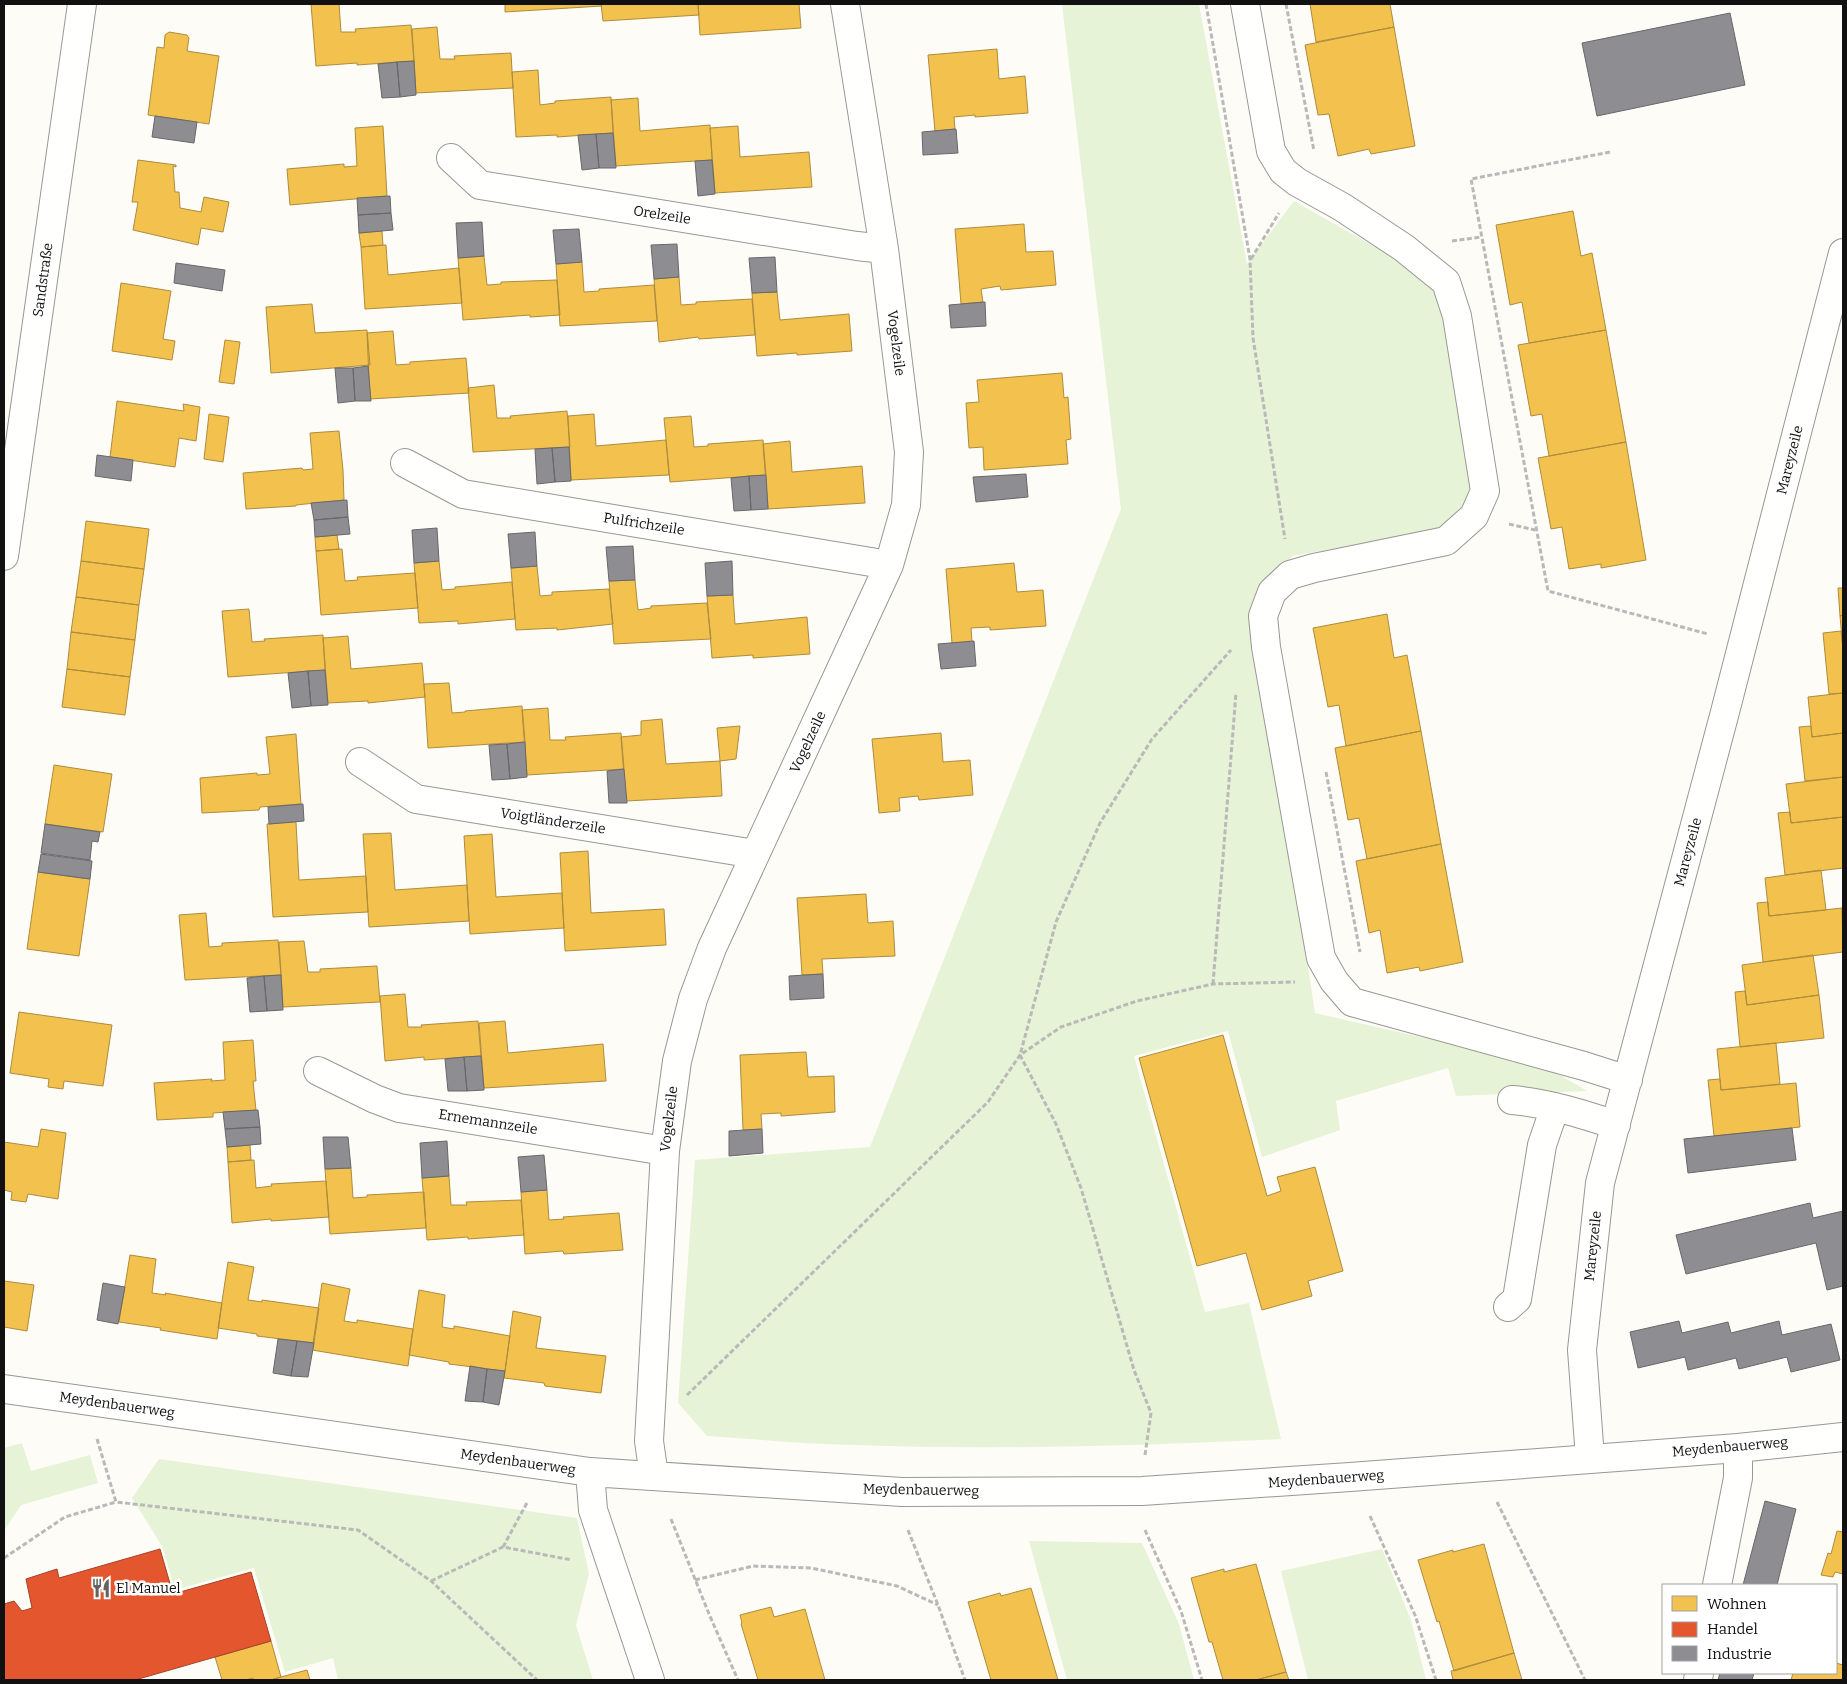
<svg xmlns="http://www.w3.org/2000/svg" width="1847" height="1684" font-family="Bitter,serif">
	<style>
		.green { fill: #e7f3d7 }
		.homes { fill: #f2c14e; stroke: #ae8c3c }
		.shops { fill: #e4572e; stroke: #a54225 }
		.industry { fill: #8d8d92; stroke: #68686b }
		.lines { fill: none; stroke-linecap: round; stroke-linejoin: round }
		.minor-casing { stroke: #979795; stroke-width: 30 }
		.path { stroke: #b9b9b8; stroke-width: 3; stroke-dasharray: 5 2.5; stroke-linecap: butt }
		.minor { stroke: #fffffe; stroke-width: 28 }
		.labels { text-anchor: middle; dominant-baseline: central; stroke-width: 5; stroke-linejoin: round; paint-order: stroke }
		.street-label { font-size: 14px; fill: #111; stroke: #fff }
		.poi-label { font-size: 14px; fill: #111; stroke: #fff; text-anchor: start }
	</style>
	<rect width="100%" height="100%" fill="#fdfcf7"/>
	<path class="green" d="M1062,4H1199L1247,264L1294,201L1428,277L1445,311L1474,483L1466,509L1444,529L1292,556L1254,610L1315,1013L1543,1065L1587,1091L1456,1096L1448,1068L1336,1101L1340,1130L1262,1157L1228,1031L1134,1056L1205,1312L1249,1303L1281,1439C1138,1446 997,1450 854,1445C805,1444 756,1439 707,1436L678,1403L695,1160L870,1147L1121,509Z
		M22,1443L31,1471L90,1455L98,1483L21,1505L4,1531V1448Z
		M159,1459L577,1518L589,1574L576,1625L593,1680H338L333,1658L285,1672L254,1568L175,1590L162,1546L132,1498Z
		M1029,1541L1142,1543L1179,1624L1194,1680H1067Z
		M1382,1549L1411,1620L1426,1680H1308L1281,1571Z"/>
	<path class="homes" d="M311,4H339L341,32H356L355,29L411,25L414,61L357,65V63L316,66Z
		M505,4H601L602,6L505,12Z
		M601,4H698L699,15L603,21Z
		M698,4H799L801,28L700,35Z
		M1310,4H1390L1394,27L1316,42Z
		M437,27L440,59H455L454,56L511,53L513,88L416,93L412,29Z
		M1394,27L1415,146L1371,154L1369,149L1338,156L1329,114L1318,115L1305,45Z
		M169,32L187,35L189,38L187,51L219,56L209,124L148,115L157,47L164,48L165,35Z
		M997,49L999,79L1025,76L1028,113L975,117V115L954,117L955,129L935,131L928,55Z
		M538,70L540,105L555,103V101L611,97L613,133L557,137V135L516,137L512,72Z
		M638,98L640,131L710,125L712,160L616,166L611,100Z
		M383,126L387,196L290,205L287,169L344,164V167L357,166L355,128Z
		M738,126L740,157L809,152L812,187L715,193L710,128Z
		M138,160L176,165V167L173,166L175,192H179L180,208L201,212L204,197L229,202L223,232L201,228L198,245L133,230L138,202H132Z
		M1573,211L1581,256L1592,253L1606,330L1529,343L1522,302L1510,305L1496,225Z
		M1024,224L1026,252L1053,251L1056,285L1001,290L1000,286L981,289L983,302L961,304L955,229Z
		M382,231L383,245L361,247L359,233Z
		M386,245L388,275L459,268L462,303L365,309L361,247Z
		M484,256L487,285L501,284V282L557,280L560,315L530,317V315L463,320L458,258Z
		M582,262L584,292L599,291V289L654,285L657,321L560,326L556,264Z
		M679,277L681,305L696,304V302L752,299L755,335L699,339L698,337L659,342L654,279Z
		M121,283L171,291L163,339L175,341L172,360L112,351Z
		M777,292L780,320L849,314L852,351L797,355V353L757,356L752,293Z
		M312,304L315,333L367,330L370,365L271,373L266,307Z
		M1606,330L1626,442L1549,456L1542,414L1531,416L1518,345Z
		M393,331L396,365L410,364V362L466,358L469,393L370,399L367,333Z
		M225,340L240,342L234,384L219,382Z
		M1062,373L1064,398L1068,397L1071,439L1066,440L1068,464L984,470L983,447L969,448L966,403L979,402L977,380Z
		M494,385L497,418H511L510,416L567,411L570,447L473,452L468,388Z
		M117,401L184,411L183,404L200,407L196,441L179,438L175,467L110,457Z
		M209,414L229,417L223,462L204,459Z
		M594,414L596,446L666,440L669,475L571,480L568,416Z
		M691,416L694,447L708,446V444L763,440L766,475L670,482L664,418Z
		M339,431L343,470L344,500L296,505V506L246,509L243,473L302,468L303,470L313,469L310,433Z
		M790,441L792,472L862,466L865,503L768,509L763,444Z
		M1626,442L1646,560L1601,568V564L1569,569L1562,527L1551,529L1538,458Z
		M86,521L149,529L144,569L81,561Z
		M337,535L339,549L316,551L315,537Z
		M342,549L345,581L358,580L357,577L415,573L418,608L321,615L316,551Z
		M81,561L144,569L139,605L76,597Z
		M439,561L442,590L455,589V587L512,582L515,619L458,624V621L419,623L414,563Z
		M1014,563L1017,592L1043,590L1046,626L990,630V627L971,628L972,642L952,643L946,569Z
		M537,566L540,596L552,595V592L609,589L613,624L557,630V628L516,630L511,568Z
		M635,580L638,610L651,608V606L707,603L711,639L614,644L609,581Z
		M1838,588H1843V615L1840,616Z
		M733,595L735,624L807,617L810,654L753,658V655L712,658L707,596Z
		M76,597L139,605L135,640L71,632Z
		M249,609L252,642L265,641L264,639L323,635L325,670L228,677L222,611Z
		M1387,614L1394,658L1407,655L1421,731L1346,746L1339,705L1328,707L1313,628Z
		M1843,615V649L1840,616Z
		M1841,631L1843,649V693L1829,694L1823,633Z
		M71,632L135,640L130,677L67,669Z
		M348,636L351,669L422,663L425,697L368,703V701L328,703L323,638Z
		M67,669L130,677L125,715L62,707Z
		M449,683L452,713L465,712V711L522,706L525,742L428,748L424,684Z
		M1843,693V733L1812,737L1808,697Z
		M548,708L550,740H566L565,737L621,733L624,769L527,775L522,710Z
		M662,719L666,764L720,761L722,796L626,801L621,737L641,735V721Z
		M740,726L736,759L720,761L717,728Z
		M1811,726L1812,737L1843,733V777L1805,781L1799,727Z
		M1421,731L1441,844L1367,859L1359,818L1348,820L1335,748Z
		M941,733L943,762L970,760L973,795L919,800L918,796L899,798L900,811L879,813L872,739Z
		M296,734L301,804L260,807L259,810L202,813L200,778L257,773V775L270,774L266,737Z
		M54,765L112,774L103,832L45,824Z
		M1843,777V817L1791,823L1786,784Z
		M1790,812L1791,823L1843,817V868L1785,875L1778,813Z
		M296,822L299,880L366,876L368,912L273,917L267,824Z
		M391,833L395,890L467,885L469,921L369,927L363,834Z
		M492,834L496,897L562,893L564,928L470,934L464,836Z
		M1441,844L1463,962L1420,971L1419,967L1387,973L1380,930L1369,933L1356,861Z
		M588,851L591,913L664,909L666,945L565,951L560,853Z
		M1821,870L1826,910L1769,916L1765,878Z
		M38,872L90,879L79,956L27,949Z
		M866,894L868,923L893,921L895,956L822,959L823,974L802,975L797,898Z
		M1768,902L1769,916L1842,908L1843,952L1763,962L1757,903Z
		M206,913L209,947L222,946V943L278,940L281,975L185,980L179,915Z
		M304,941L308,972H320V969L377,966L380,1002L283,1007L279,942Z
		M1813,955L1819,995L1747,1005L1742,965Z
		M1745,991L1747,1005L1819,995L1824,1038L1740,1047L1735,992Z
		M405,994L408,1027H422L421,1025L478,1021L481,1056L424,1060V1057L385,1061L380,996Z
		M19,1012L112,1025L103,1086L64,1081L63,1089L48,1087L49,1079L10,1073Z
		M505,1021L508,1053L603,1044L606,1081L484,1088L479,1023Z
		M1223,1035L1267,1196L1281,1191L1277,1177L1315,1167L1343,1271L1308,1281L1312,1296L1262,1310L1246,1253L1197,1266L1139,1058Z
		M253,1040L256,1081H253L256,1110L213,1113V1117L157,1120L154,1083L212,1079L211,1081L225,1080L223,1042Z
		M1776,1043L1780,1084L1721,1090L1717,1049Z
		M806,1052L808,1077L834,1076L835,1112L781,1116V1113L761,1114L762,1129L743,1130L740,1055Z
		M1720,1079L1721,1090L1796,1083L1800,1127L1714,1136L1708,1080Z
		M41,1129L66,1133L58,1199L28,1194L26,1202L11,1200L12,1192L4,1190V1142L38,1147Z
		M250,1145L251,1160L228,1162L227,1147Z
		M254,1160L256,1188L272,1186L271,1184L326,1181L329,1217L271,1221V1219L232,1223L228,1162Z
		M351,1168L353,1198L367,1197V1195L424,1192L426,1228L330,1234L325,1169Z
		M449,1176L451,1205H467L466,1202L521,1200L524,1235L468,1239V1237L427,1240L422,1178Z
		M547,1190L549,1220L564,1219L563,1217L619,1213L623,1250L564,1254L563,1251L525,1254L521,1192Z
		M130,1255L156,1259L152,1293L166,1295L165,1293L222,1303L217,1339L160,1330L161,1328L119,1322Z
		M228,1262L254,1267L248,1300L262,1302V1300L319,1308L314,1343L257,1336V1334L218,1328Z
		M4,1281L34,1285L27,1331L4,1327Z
		M322,1283L350,1289L344,1321L357,1323V1320L413,1329L408,1366L312,1350Z
		M419,1290L445,1295L442,1327L454,1329V1326L510,1336L505,1371L449,1364V1362L409,1355Z
		M513,1311L541,1317L536,1348L606,1356L601,1393L545,1386L544,1383L504,1378Z
		M1837,1531L1843,1532V1574L1835,1572L1833,1577L1821,1575L1828,1553L1831,1554Z
		M1484,1544L1514,1653L1454,1671L1439,1621L1437,1622L1418,1560L1453,1550V1552Z
		M1256,1564L1286,1672L1256,1680H1223L1212,1642H1209L1191,1578L1224,1569V1572Z
		M1031,1588L1058,1680H991L968,1602L1000,1593L1001,1596Z
		M771,1607L774,1617L805,1609L825,1680H758L741,1624L742,1623L740,1615Z
		M271,1641L281,1677L271,1680H253V1678L246,1680H222L215,1657Z
		M1514,1653L1522,1680H1453L1451,1671Z
		M1836,1663L1843,1665V1680H1791L1793,1673H1836Z
		M307,1670L310,1680H271L281,1677Z
		M1286,1672L1289,1680H1256Z"/>
	<path class="shops" d="M160,1549L173,1594L251,1572L271,1641L135,1680H4V1604L14,1601L22,1611L32,1608L26,1579L57,1569L59,1578Z"/>
	<path class="industry" d="M1730,13L1745,85L1597,116L1582,43Z
		M414,61L416,95L400,97L397,62Z
		M397,62L400,97L382,98L378,64Z
		M155,116L197,122L194,143L152,137Z
		M956,129L958,153L923,155L922,132Z
		M613,133L616,168H599L596,134Z
		M596,134L599,168L582,170L578,135Z
		M712,160L715,194L698,196L695,161Z
		M390,196L391,213L358,215L357,198Z
		M391,213L393,230L359,233L358,215Z
		M482,222L484,256L458,258L456,223Z
		M579,229L582,262L556,264L553,230Z
		M677,244L679,277L654,279L651,245Z
		M775,257L777,292L752,293L749,258Z
		M176,263L225,270L222,291L174,283Z
		M985,302L986,326L951,328L949,305Z
		M368,366L371,401H355L353,368Z
		M335,368H353L355,401L338,403Z
		M569,447L571,481L555,482L552,448Z
		M552,448L555,482L537,484L535,449Z
		M97,455L133,460L131,481L95,476Z
		M1026,474L1028,497L976,502L973,477Z
		M766,475L768,509L751,510L749,476Z
		M749,476L751,510L734,511L731,478Z
		M347,500L348,517L314,520L311,503Z
		M348,517L350,534L315,537L314,520Z
		M437,528L439,561L414,563L412,530Z
		M535,532L537,566L511,568L508,534Z
		M633,546L635,580L609,581L606,547Z
		M732,561L733,595L707,596L705,563Z
		M974,641L976,666L941,669L938,644Z
		M325,670L328,705L311,706L308,671Z
		M308,671L311,706L292,708L288,673Z
		M525,742L527,777L510,779L507,744Z
		M507,744L510,779L492,780L489,745Z
		M624,769L627,803H609L607,771Z
		M303,804L304,821L269,824L268,807Z
		M45,824L100,832L98,842L92,841L90,860L41,853Z
		M41,854L92,861L90,879L38,872Z
		M823,974L824,998L790,1000L789,976Z
		M281,975L283,1010L267,1011L264,976Z
		M264,976L267,1011L250,1012L247,978Z
		M481,1056L484,1090L467,1091L464,1057Z
		M464,1057L467,1091H448L445,1059Z
		M258,1110L260,1127L225,1129L223,1112Z
		M260,1127L261,1144L227,1147L225,1129Z
		M1792,1128L1796,1160L1688,1173L1684,1139Z
		M762,1129L763,1153L729,1156V1131Z
		M323,1137H348L351,1168L325,1169Z
		M447,1141L449,1176L422,1178L420,1143Z
		M544,1155L547,1190L521,1192L518,1157Z
		M1810,1203L1813,1218L1843,1211V1286L1827,1290L1816,1243L1686,1274L1676,1235Z
		M103,1283L125,1287L118,1324L97,1320Z
		M1679,1321L1682,1333L1728,1322L1731,1333L1779,1321L1782,1335L1831,1324L1840,1360L1791,1372L1787,1357L1739,1369L1736,1358L1688,1370L1685,1357L1638,1368L1630,1332Z
		M278,1339L297,1341L291,1376L273,1373Z
		M297,1341L314,1343L308,1377L291,1376Z
		M470,1366L487,1369L483,1402L465,1401Z
		M487,1369L505,1371L499,1405L483,1402Z
		M1765,1501L1796,1509L1777,1585H1743Z
		M1720,1673H1754L1752,1680H1718Z"/>
	<g class="lines">
		<defs>
			<path id="minor" d="M1245,4L1271,151L1283,171L1297,182L1342,207L1404,248L1446,282L1457,316L1485,491L1474,516L1446,541L1314,568L1290,575L1272,592L1263,616L1266,647L1321,958L1334,981L1352,1002L1584,1066L1628,1080
				M451,158L480,185L857,246L884,249
				M405,463L463,494L889,565
				M4,556L82,4
				M360,762L416,799L755,854
				M318,1071L375,1099L399,1108L665,1151
				M1512,1100C1548,1103 1582,1114 1616,1125
				M1508,1307L1517,1299L1542,1145L1555,1107
				M4,1389L590,1472L902,1492L1142,1491L1350,1477L1738,1448L1843,1437
				M1590,1458L1582,1350L1600,1183L1725,712L1843,253
				M590,1472L593,1510L650,1680
				M654,1476L649,1441L665,1151L677,1061L693,999L712,948L889,565L906,505L909,452L884,249L845,4
				M1717,1585L1738,1478V1448
				M1698,1680L1699,1673"/>
		</defs>
		<use href="#minor" class="minor-casing"/>
		<path class="path" d="M1206,4L1250,259L1253,338L1285,539
			M1286,4L1314,151
			M1610,152L1471,179L1548,591L1708,634
			M1452,241L1481,237
			M1251,259L1279,213
			M1509,524L1535,530
			M1326,772L1360,952
			M1213,984L1236,693
			M687,1395L988,1102L1020,1055L1061,1027L1137,1001L1213,984L1295,982
			M97,1439L116,1502L358,1530L431,1581L537,1680
			M1145,1455L1151,1413L1134,1370L1081,1188L1056,1124L1020,1055L1056,922L1100,823L1152,739L1231,650
			M1497,1502L1585,1680
			M1370,1516L1415,1615L1436,1680
			M671,1519L709,1614L738,1680
			M908,1530L938,1605L965,1680
			M1145,1530L1181,1611L1202,1680
			M503,1547L528,1501
			M4,1558L65,1517L116,1502
			M695,1580L753,1566L811,1568L897,1586L938,1605
			M431,1581L503,1547L572,1560"/>
		<use href="#minor" class="minor"/>
	</g>
	<defs>
		<symbol id="restaurant-bare" viewBox="-9 -9 18 18"><path d="M-5-6h1v4h1v-4h1v4h1v-4h1v5L-1.5 .5V6h-2V.5L-5-1ZM5-6V6H3V1.5H1.5Q1.5-4 5-6Z" fill="#646362" stroke="#fff" stroke-width="2.5" paint-order="stroke"/></symbol>
	</defs>
	<g fill-rule="evenodd">
		<use href="#restaurant-bare" x="87" y="1574" width="28" height="28"/>
	</g>
	<g class="labels">
		<g class="street-label">
			<text transform="translate(662 215) rotate(9)">Orelzeile</text>
			<text transform="translate(43 280) rotate(-82)">Sandstraße</text>
			<text transform="translate(896 343) rotate(83)">Vogelzeile</text>
			<text transform="translate(1790 460) rotate(-76)">Mareyzeile</text>
			<text transform="translate(644 524) rotate(9)">Pulfrichzeile</text>
			<text transform="translate(808 742) rotate(-65)">Vogelzeile</text>
			<text transform="translate(553 821) rotate(9)">Voigtländerzeile</text>
			<text transform="translate(1688 852) rotate(-75)">Mareyzeile</text>
			<text transform="translate(669 1119) rotate(-83)">Vogelzeile</text>
			<text transform="translate(488 1122) rotate(9)">Ernemannzeile</text>
			<text transform="translate(1593 1246) rotate(-84)">Mareyzeile</text>
			<text transform="translate(117 1405) rotate(8)">Meydenbauerweg</text>
			<text transform="translate(1730 1447) rotate(-5)">Meydenbauerweg</text>
			<text transform="translate(518 1462) rotate(8)">Meydenbauerweg</text>
			<text transform="translate(1326 1479) rotate(-4)">Meydenbauerweg</text>
			<text transform="translate(921 1490) rotate(1)">Meydenbauerweg</text>
		</g>
		<g class="poi-label">
			<text x="116" y="1588">El Manuel</text>
		</g>
	</g>
	<rect width="1847" height="1684" fill="none" stroke="#111111" stroke-width="10"/>
	<rect x="1662" y="1584" width="175" height="90" fill="#ffffff" stroke="#a0a0a0"/>
	<rect x="1672" y="1596" width="25" height="15" fill="#f2c14e" stroke="#a0a0a0"/>
	<text x="1707" y="1609" font-size="15" fill="#111111">Wohnen</text>
	<rect x="1672" y="1622" width="25" height="15" fill="#e4572e" stroke="#a0a0a0"/>
	<text x="1707" y="1634" font-size="15" fill="#111111">Handel</text>
	<rect x="1672" y="1646" width="25" height="15" fill="#8d8d92" stroke="#a0a0a0"/>
	<text x="1707" y="1659" font-size="15" fill="#111111">Industrie</text>
</svg>
